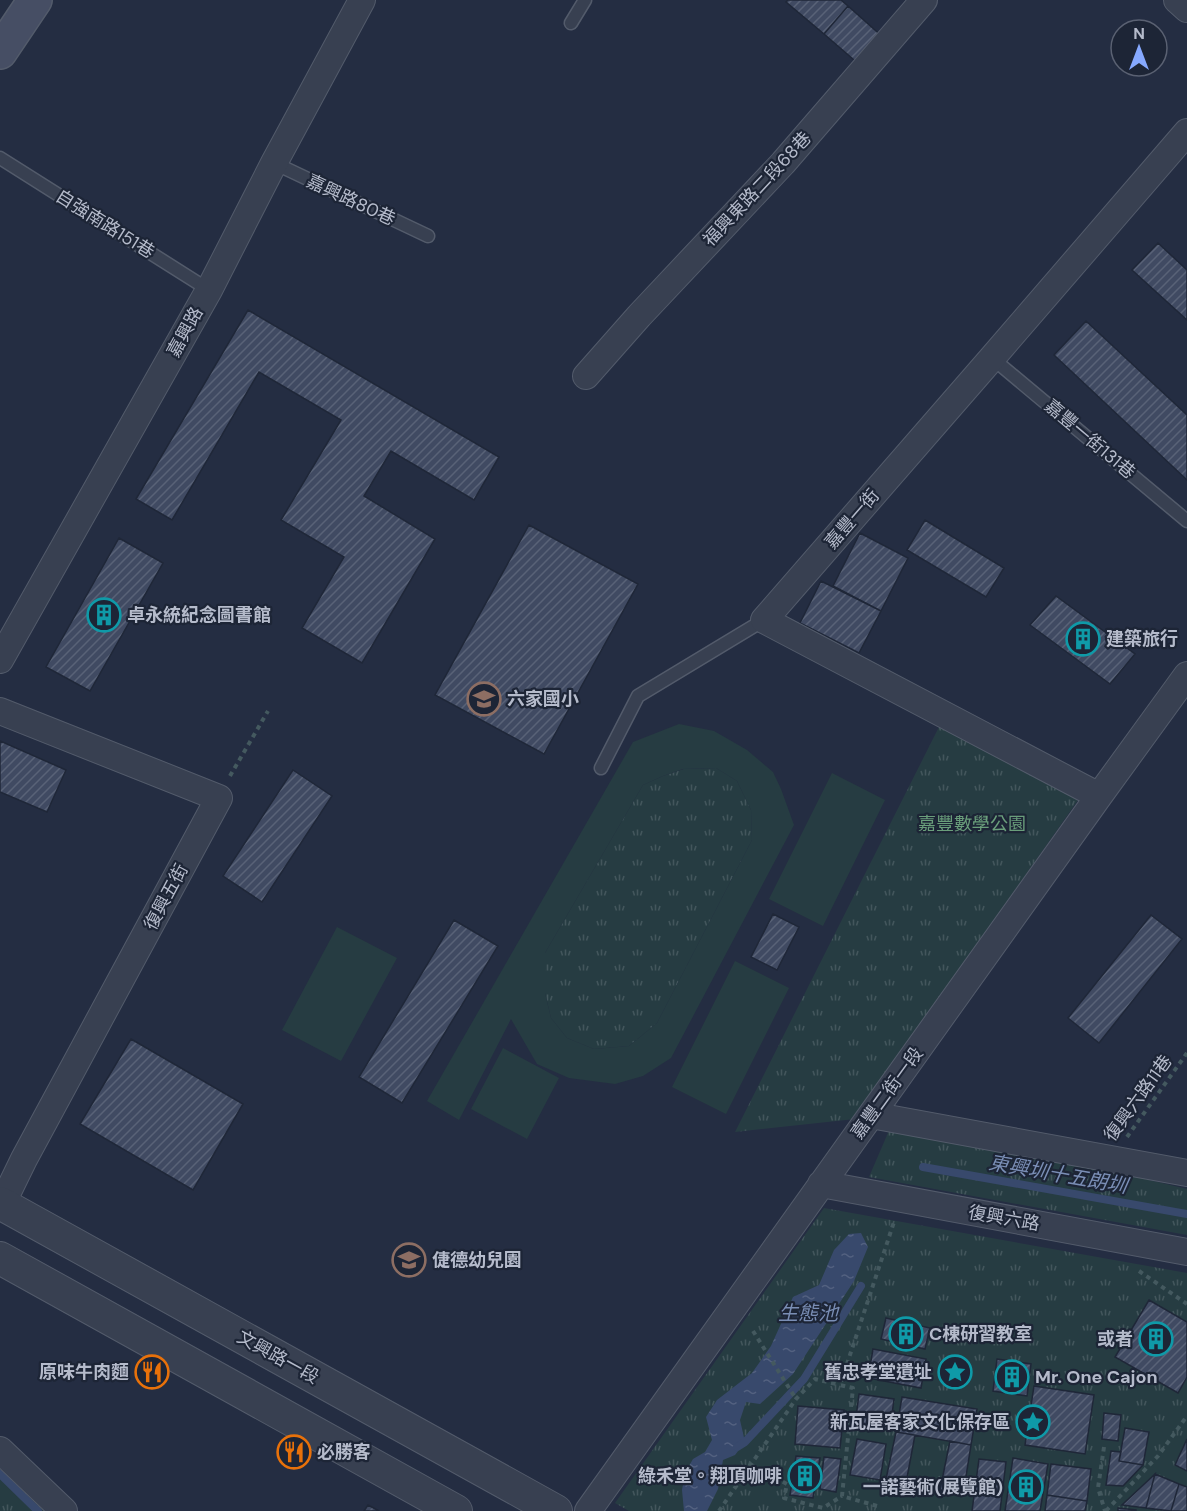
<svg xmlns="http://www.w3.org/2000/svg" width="1187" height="1511" font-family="'DM Sans','Noto Sans TC',sans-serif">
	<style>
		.grass { fill: url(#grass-tufts) }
		.pitch { fill: #263c42; fill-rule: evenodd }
		.water { fill: url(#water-ripples) }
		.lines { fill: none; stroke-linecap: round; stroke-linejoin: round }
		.stream { stroke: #38496c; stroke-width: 8 }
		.building { fill: url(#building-hatch); stroke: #1f2738; stroke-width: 1.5 }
		.service-casing { stroke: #535b6b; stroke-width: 15 }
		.minor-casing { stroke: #535b6b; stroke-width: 28 }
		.tertiary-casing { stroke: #535b6b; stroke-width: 34 }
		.secondary-casing { stroke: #535b6b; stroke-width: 36 }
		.path { stroke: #44595f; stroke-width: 4; stroke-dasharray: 4.5 4.5; stroke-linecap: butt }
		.service { stroke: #384051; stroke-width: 12 }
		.minor { stroke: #384051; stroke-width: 26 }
		.tertiary { stroke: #384051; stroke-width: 32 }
		.secondary { stroke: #464e64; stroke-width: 33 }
		.labels { text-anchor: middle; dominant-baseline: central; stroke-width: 4.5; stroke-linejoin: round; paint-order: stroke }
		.street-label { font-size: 18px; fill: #b5bbcb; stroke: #1d2536 }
		.poi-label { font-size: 18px; font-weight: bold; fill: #b5bbcb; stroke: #1d2536; text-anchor: start }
		.park-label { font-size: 18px; fill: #6a9e7b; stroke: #1d2536 }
		.water-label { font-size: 20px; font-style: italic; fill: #7a8eb5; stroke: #1d2536 }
	</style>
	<defs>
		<pattern id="grass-tufts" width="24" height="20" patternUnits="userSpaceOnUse" patternTransform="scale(1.5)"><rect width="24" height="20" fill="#263c42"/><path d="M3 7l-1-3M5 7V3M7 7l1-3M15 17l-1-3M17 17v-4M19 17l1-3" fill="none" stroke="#43565c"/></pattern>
		<pattern id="water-ripples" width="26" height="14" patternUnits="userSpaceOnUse" patternTransform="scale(1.5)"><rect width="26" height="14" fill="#38496c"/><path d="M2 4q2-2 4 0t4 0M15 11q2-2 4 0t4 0" fill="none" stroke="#536180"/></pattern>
		<pattern id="building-hatch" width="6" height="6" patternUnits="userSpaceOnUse" patternTransform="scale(1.5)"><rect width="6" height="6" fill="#404a62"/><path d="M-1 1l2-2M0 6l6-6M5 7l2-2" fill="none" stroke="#596277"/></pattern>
	</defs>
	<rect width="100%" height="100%" fill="#242d42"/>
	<path class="grass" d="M941,723L1078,800L855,1119L735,1132Z
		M716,768L737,781L751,810L752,840L657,1023L629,1046L594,1049L567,1038L551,1018L545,993V953L643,785L663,776L684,769Z
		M894,1119L1187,1189V1235L869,1177Z
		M824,1208L1187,1273V1511H629L615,1503Z
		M0,1449L70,1511H0Z"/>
	<path class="pitch" d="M679,724L714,731L747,750L773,772L781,789L794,825L671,1058L643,1076L615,1084L569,1078L537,1064L511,1019L459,1120L427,1101L633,742ZM716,768L737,781L751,810L752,840L657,1023L629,1046L594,1049L567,1038L551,1018L545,993V953L643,785L663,776L683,769Z
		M832,773L885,800L823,926L769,899Z
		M337,927L397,958L341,1061L282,1030Z
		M735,961L789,988L726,1114L672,1087Z
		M503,1048L559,1078L527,1139L471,1109Z"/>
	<path class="water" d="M861,1233L868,1247L854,1281L793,1374L760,1404L746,1402L740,1420L745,1442L735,1455L723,1460L718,1489L707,1511H684L682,1490L685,1473L693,1459L705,1452L712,1440L706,1417L717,1400L752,1373L771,1346L793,1297L819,1285L834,1250L849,1234Z"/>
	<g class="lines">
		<path class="stream" d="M923,1167L1187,1214
			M737,1447L745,1442L804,1379L861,1286
			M0,1474L38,1511"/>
	</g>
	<path class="building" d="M788,0H841L848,6L824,34L786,2Z
		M848,6L885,39L861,66L824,34Z
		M1158,243L1187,270V320L1132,270Z
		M248,310L499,457L474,500L391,451L364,496L435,539L362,663L302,628L344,557L281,520L341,420L259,372L172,520L136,499Z
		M1086,321L1187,415V480L1054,355Z
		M925,520L1004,568L986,597L907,550Z
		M529,525L638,584L544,754L435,695Z
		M860,533L908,558L881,611L833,586Z
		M119,538L163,563L90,691L46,667Z
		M821,581L881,611L859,653L800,623Z
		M1056,596L1135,654L1110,684L1030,625Z
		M0,741L66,770L47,812L0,792Z
		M293,770L332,796L262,902L223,876Z
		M773,914L799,927L777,970L751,957Z
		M1151,915L1182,939L1099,1043L1068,1018Z
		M454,920L498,946L402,1103L359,1077Z
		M131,1039L243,1104L193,1190L80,1124Z
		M1149,1300L1187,1322V1377L1178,1393L1115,1357Z
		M886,1318L930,1328L925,1349L881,1339Z
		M873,1349L926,1359L921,1388L868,1378Z
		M997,1359L1031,1364L1027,1396L993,1391Z
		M1034,1386L1094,1395L1085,1454L1025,1445Z
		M859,1394L894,1399L890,1430L855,1425Z
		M902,1397L977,1409L971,1445L896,1432Z
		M798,1406L844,1410L840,1448L795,1444Z
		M1104,1413L1121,1415L1118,1441L1102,1439Z
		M1125,1428L1149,1432L1143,1465L1119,1461Z
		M896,1432L915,1435L906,1483L886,1479Z
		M857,1439L886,1444L880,1480L850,1475Z
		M1187,1439V1471L1175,1465Z
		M950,1441L971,1445L963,1495L940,1490Z
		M1111,1451L1121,1452L1119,1461L1143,1465L1123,1486L1106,1485Z
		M796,1456L820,1458L813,1498L790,1495Z
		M824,1457L841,1459L836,1492L820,1489Z
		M1013,1458L1048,1464L1040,1511H1005Z
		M979,1459L1006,1462L1000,1511H972Z
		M1051,1464L1091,1469L1087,1501L1047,1495Z
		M1155,1474L1146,1508L1122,1505Z
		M1155,1474L1179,1484L1171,1511L1146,1508Z
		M1179,1484L1187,1487V1511H1171Z
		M1047,1495L1087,1501L1085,1511H1045Z
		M368,1505L379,1511H364Z
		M1118,1508L1136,1510V1511H1118Z"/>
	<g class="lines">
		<defs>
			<path id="service" d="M571,23L585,0
				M0,158L209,290
				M274,163L428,236
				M992,358L1187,521
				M601,768L638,696L764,620"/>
			<path id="minor" d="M1177,0L1187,9
				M586,376L639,316L783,163L924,0
				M0,660L209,290L274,163L362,0
				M0,711L219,798L24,1159L2,1204
				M1099,796L764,620L992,358L1187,132
				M871,1115L1187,1173
				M821,1184L1187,1252
				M0,1450L64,1511
				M588,1511L1099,796L1187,675"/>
			<path id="tertiary" d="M0,1203L556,1511
				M0,1258L456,1511"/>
			<path id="secondary" d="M0,52L35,0"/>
		</defs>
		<use href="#service" class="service-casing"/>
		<use href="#minor" class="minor-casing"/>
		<use href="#tertiary" class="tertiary-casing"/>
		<use href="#secondary" class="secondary-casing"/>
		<path class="path" d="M230,776L268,711
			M1127,1137L1187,1053
			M1139,1271L1187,1304
			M753,1331L796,1399
			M1104,1447L1098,1488L1105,1511
			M751,1465L787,1484L784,1498L823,1508L842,1496
			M877,1506L842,1496L853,1388L840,1385L894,1222
			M719,1511L796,1399L815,1379L840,1385
			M1106,1511L1158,1456L1187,1416"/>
		<use href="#service" class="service"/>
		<use href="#minor" class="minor"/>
		<use href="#tertiary" class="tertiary"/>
		<use href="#secondary" class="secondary"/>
	</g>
	<defs>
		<symbol id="building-ring" viewBox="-11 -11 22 22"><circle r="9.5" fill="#1d2536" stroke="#0f9aa8" stroke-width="1.5"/><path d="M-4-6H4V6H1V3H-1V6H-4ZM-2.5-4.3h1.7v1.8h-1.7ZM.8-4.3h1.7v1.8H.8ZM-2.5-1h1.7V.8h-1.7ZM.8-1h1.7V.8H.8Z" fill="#0f9aa8"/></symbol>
		<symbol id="school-ring" viewBox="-11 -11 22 22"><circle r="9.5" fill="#1d2536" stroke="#8d6e63" stroke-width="1.5"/><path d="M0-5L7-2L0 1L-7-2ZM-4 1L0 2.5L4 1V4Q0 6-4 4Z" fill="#8d6e63"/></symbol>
		<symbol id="restaurant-ring" viewBox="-11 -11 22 22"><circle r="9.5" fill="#1d2536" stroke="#e8710a" stroke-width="1.5"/><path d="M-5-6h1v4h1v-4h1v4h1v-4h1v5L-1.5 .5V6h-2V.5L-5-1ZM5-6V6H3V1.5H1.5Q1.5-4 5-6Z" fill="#e8710a"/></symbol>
		<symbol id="sight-ring" viewBox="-11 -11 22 22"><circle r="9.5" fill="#1d2536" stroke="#0f9aa8" stroke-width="1.5"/><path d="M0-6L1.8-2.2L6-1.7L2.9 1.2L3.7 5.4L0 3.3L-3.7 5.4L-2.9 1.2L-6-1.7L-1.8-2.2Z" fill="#0f9aa8"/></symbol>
	</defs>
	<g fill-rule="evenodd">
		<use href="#building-ring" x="85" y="596" width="38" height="38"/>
		<use href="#building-ring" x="1064" y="620" width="38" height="38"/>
		<use href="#school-ring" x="465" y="680" width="38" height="38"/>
		<use href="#school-ring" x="390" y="1241" width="38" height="38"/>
		<use href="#building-ring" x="887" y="1315" width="38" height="38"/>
		<use href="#building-ring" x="1137" y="1320" width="38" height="38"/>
		<use href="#restaurant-ring" x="133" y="1353" width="38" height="38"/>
		<use href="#sight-ring" x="936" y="1353" width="38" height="38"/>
		<use href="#building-ring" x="993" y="1358" width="38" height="38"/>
		<use href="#sight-ring" x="1014" y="1403" width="38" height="38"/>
		<use href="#restaurant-ring" x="275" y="1433" width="38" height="38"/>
		<use href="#building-ring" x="786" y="1457" width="38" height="38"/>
		<use href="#building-ring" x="1007" y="1468" width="38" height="38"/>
	</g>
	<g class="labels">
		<g class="street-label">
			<text transform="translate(757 189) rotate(-47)">福興東路二段68巷</text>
			<text transform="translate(351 200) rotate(25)">嘉興路80巷</text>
			<text transform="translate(105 224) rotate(32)">自強南路151巷</text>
			<text transform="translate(185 332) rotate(-61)">嘉興路</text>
			<text transform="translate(1090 439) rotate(40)">嘉豐一街131巷</text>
			<text transform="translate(852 519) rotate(-49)">嘉豐一街</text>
			<text transform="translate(166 897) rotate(-62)">復興五街</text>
			<text transform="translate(887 1093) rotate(-54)">嘉豐二街一段</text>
			<text transform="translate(1138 1098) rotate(-54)">復興六路11巷</text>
			<text transform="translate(1004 1218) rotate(10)">復興六路</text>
			<text transform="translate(278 1357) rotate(29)">文興路一段</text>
		</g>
		<g class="poi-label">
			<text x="127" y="615">卓永統紀念圖書館</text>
			<text x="1106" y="639">建築旅行</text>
			<text x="507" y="699">六家國小</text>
			<text x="432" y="1260">倢德幼兒園</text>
			<text x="929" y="1334">C棟研習教室</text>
			<text x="1133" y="1339" text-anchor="end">或者</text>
			<text x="129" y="1372" text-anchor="end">原味牛肉麵</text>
			<text x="932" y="1372" text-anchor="end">舊忠孝堂遺址</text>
			<text x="1035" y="1377">Mr. One Cajon</text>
			<text x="1010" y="1422" text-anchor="end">新瓦屋客家文化保存區</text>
			<text x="317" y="1452">必勝客</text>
			<text x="782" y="1476" text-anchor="end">綠禾堂。翔頂咖啡</text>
			<text x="1003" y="1487" text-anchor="end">一諾藝術(展覽館)</text>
		</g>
		<g class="park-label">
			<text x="972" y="824">嘉豐數學公園</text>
		</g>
		<g class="water-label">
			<text transform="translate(1058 1174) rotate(10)">東興圳十五朗圳</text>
			<text x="808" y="1313">生態池</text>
		</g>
	</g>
	<g transform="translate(1139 48)"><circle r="28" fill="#1d2536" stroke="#5a6172" stroke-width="1.5"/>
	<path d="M0-4.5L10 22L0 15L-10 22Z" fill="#86a9ff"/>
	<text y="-9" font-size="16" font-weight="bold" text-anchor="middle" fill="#b5bbcb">N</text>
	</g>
</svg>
